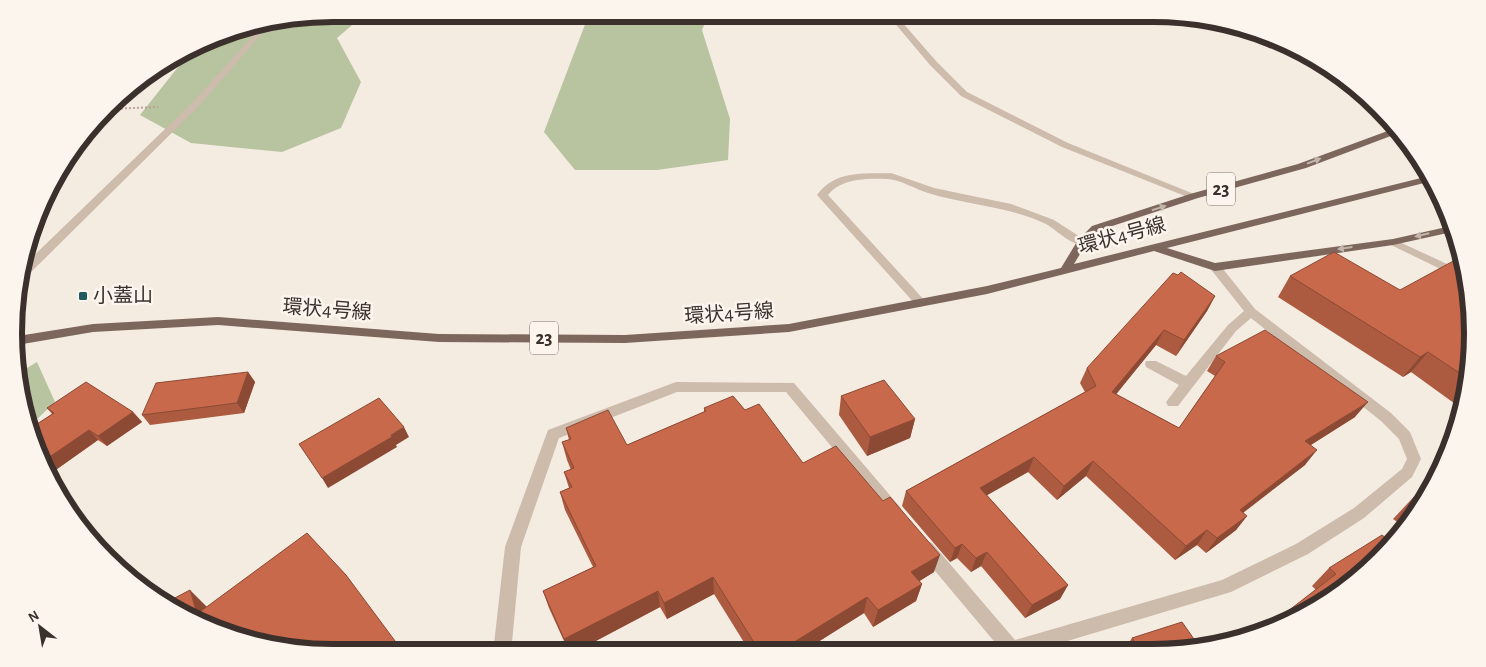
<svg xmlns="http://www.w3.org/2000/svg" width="1486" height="667" font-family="'Alegreya Sans','Noto Sans JP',sans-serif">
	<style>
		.green { fill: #b8c4a0 }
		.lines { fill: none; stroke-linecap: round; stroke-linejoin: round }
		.path { stroke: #b9a596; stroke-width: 2; stroke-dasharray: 2 2; stroke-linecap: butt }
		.minor { fill: #cdbbac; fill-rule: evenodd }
		.major { fill: #7d675c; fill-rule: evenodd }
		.wall { fill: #ac5a40 }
		.shaded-wall { fill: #8c4a34 }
		.building { fill: #c8694b; stroke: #8c4a34 }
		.oneway { fill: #c2b5ac }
		.poi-dot { fill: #1f5a5e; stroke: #fbf5ee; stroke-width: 2 }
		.labels { text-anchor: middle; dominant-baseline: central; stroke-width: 5; stroke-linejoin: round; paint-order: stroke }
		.shield { fill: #fbf5ee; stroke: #756b66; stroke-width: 1 }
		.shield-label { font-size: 19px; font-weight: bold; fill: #3b302b }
		.street-label { font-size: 20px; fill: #3b302b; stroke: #fbf5ee }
		.poi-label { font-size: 20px; fill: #3b302b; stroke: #fbf5ee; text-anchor: start }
		.rim { fill: none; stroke: #3b302b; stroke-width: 6 }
	</style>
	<rect width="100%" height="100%" fill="#f4ebe1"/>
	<path class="green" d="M333,14H365L337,38L361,82L341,128L282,152L191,143L140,115L186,57L230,31Z
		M589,14H709L702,30L730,119L728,160L657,170H575L544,132Z
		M37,362L55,402L33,423L17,374Z"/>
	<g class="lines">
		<path class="path" d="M109,109L158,107"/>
		<path class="minor" d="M887,14H895L936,61L967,92L1068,143L1199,196L1198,198H1190L1062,147L961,96L930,65Z
			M270,24L199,106L24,279L20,280L21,268L193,102L262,26Z
			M891,173L934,188L1011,204L1054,220L1088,242L1086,244C1073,248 1057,230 1046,224C1008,206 967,205 928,193C915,189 901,180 888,179C868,178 841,178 828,195L927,303L921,307L917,306L817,195C835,170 863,174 891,173Z
			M1393,239L1460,270L1461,279L1389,244L1387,242L1389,240Z
			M1215,263L1219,264L1255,309L1391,413L1410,432L1421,459L1412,477L1364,518L1308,554L1231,592L1034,651H996L998,646L920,553L918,548L920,543L926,541L932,543L1015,640L1222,580L1296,544L1354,508L1402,469L1407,459L1399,439L1381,421L1251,318L1236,331L1178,406H1168L1166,402L1179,385L1146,367L1145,364L1146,361H1156L1186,376L1228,325L1244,311L1209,267Z
			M676,382L794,383L900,507L903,512L900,517L895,519L890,517L786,392H677L559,438L521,547L511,653H493L505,547L548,430Z"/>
		<path class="major" d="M1393,129L1396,134L1306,168L1198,198L1100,230L1086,244L1074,264L1425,177L1428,182L1167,248L1215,263L1393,239L1451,226L1452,232L1393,245L1215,271L1154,251L987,294L789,332L625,343L439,342L218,325L93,332L17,345L18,336L93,324L218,317L439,334L625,335L789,324L987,286L1061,268L1078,240L1092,226L1190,194L1298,164Z"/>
	</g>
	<path class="wall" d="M1290,276L1400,290L1472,333L1458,406L1411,372L1403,377L1278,297Z
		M1215,296L1207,311L1176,356L1156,345L1116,394L1179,428L1215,376L1207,371L1216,356L1355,417L1311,445L1305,465L1243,513L1247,516L1236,530L1206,553L1197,545L1175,560L1086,476L1057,500L1028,472L987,495L1068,585L1060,599L1025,618L981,566L971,572L957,558L950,562L902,506L906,491L1085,392L1080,383L1087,368Z
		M248,372L255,382L244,413L150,425L142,415Z
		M841,396L915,419L910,438L867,456L839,415Z
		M47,408L133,412L142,422L107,446L98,440L50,474L34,426L52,414Z
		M704,408L745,410L803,463L934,572L919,581L922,584L916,601L873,627L864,613L802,652H750L714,594L667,619L660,607L575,652H569L549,608L543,591L593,567L565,510L560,492L569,488L564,472L571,470L567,460L562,442L569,440L566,428L627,445L704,412Z
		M1438,472L1406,528L1393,519L1423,487Z
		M1392,543L1347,587L1275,629L1264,632L1275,621L1316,590L1312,586L1329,568Z
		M1132,638L1195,650L1128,651L1126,647Z"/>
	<path class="shaded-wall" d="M1215,296L1207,311L1176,356L1184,340Z
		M1164,330L1156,345L1105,408L1112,392Z
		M1428,352L1411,372L1403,377L1420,357Z
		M248,372L255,382L244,413L237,403Z
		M1368,402L1355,417L1293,456L1305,441Z
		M133,412L142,422L107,446L98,436Z
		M915,419L910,438L867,456L870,437Z
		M404,427L409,437L396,445L397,447L328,488L322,478Z
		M89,430L98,440L50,474L45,460Z
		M1317,450L1305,465L1228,524L1240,510Z
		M1034,457L1028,472L975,502L980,488Z
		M1093,461L1086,476L1057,500L1064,486Z
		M1247,516L1236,530L1206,553L1217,538Z
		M1207,530L1197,545L1175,560L1186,546Z
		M962,544L957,558L950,562L955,548Z
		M987,552L981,566L971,572L976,558Z
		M940,555L934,572L907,589L911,572Z
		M713,577L714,594L667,619L664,603Z
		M922,584L916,601L873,627L878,610Z
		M1068,585L1060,599L1025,618L1032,605Z
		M190,590L207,607L197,614Z
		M658,591L660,607L575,652H569L564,639Z
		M867,597L864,613L802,652H778Z
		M238,631L242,635L234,633Z"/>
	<path class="building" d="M1334,252L1400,290L1457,259L1472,333L1464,376L1428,352L1420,357L1290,276Z
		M1181,272L1215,296L1184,340L1164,330L1112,392L1179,428L1225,362L1216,356L1265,330L1368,402L1305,441L1317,450L1240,510L1247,516L1217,538L1207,530L1186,546L1093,461L1064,486L1034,457L980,488L1068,585L1032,605L987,552L976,558L962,544L955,548L906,491L1096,386L1087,368L1173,273L1178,275Z
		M248,372L237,403L142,415L156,383Z
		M884,380L915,419L870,437L841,396Z
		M86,382L133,412L98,436L89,430L45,460L34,426L54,413L47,408Z
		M733,396L745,410L759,404L803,463L836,446L883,501L890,497L940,555L911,572L922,584L878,610L867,597L778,652H760L713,577L664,603L658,591L564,639L543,591L596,566L560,492L572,487L564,472L574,468L562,442L571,439L566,428L608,410L627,445L706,411L704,408Z
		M379,398L404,427L391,435L392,437L322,478L299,444Z
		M1438,473L1420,504L1413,500Z
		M307,533L346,575L404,653H333L241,635L238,631L234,633L211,629L167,602L190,590L197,614Z
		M1382,535L1392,543L1347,587L1280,626L1275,621L1336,574L1329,568Z
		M1182,622L1201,649L1195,650L1141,651L1132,638Z"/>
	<defs><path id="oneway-solid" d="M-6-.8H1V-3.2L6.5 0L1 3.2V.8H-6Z" transform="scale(1.25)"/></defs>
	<g class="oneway">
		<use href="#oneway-solid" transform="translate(1314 161) rotate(-21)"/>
		<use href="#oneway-solid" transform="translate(1159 208) rotate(-18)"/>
		<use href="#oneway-solid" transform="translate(1422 235) rotate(167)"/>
		<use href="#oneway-solid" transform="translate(1345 248) rotate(172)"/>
	</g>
	<rect class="poi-dot" x="78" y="291" width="10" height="10" rx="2.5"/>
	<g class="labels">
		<g class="shield">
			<rect x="1207" y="172.5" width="28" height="33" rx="4"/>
			<rect x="530" y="321.5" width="28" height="33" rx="4"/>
		</g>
		<g class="shield-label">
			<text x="1221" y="189">23</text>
			<text x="544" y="338">23</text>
		</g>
		<g class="street-label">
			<text transform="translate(1122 236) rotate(-15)">環状4号線</text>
			<text transform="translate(327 310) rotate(4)">環状4号線</text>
			<text transform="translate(729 314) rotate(-4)">環状4号線</text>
		</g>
		<g class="poi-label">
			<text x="93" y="296">小蓋山</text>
		</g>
	</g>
	<path d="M0 0H1486V667H0ZM333 22H1153A311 311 0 0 1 1464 333V333A311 311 0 0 1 1153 644H333A311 311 0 0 1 22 333V333A311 311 0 0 1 333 22Z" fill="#fbf5ee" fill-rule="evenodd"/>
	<path class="rim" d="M333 22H1153A311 311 0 0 1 1464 333V333A311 311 0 0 1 1153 644H333A311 311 0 0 1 22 333V333A311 311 0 0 1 333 22Z"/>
	<g transform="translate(40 627) rotate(329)" stroke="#fbf5ee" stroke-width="4" paint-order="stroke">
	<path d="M0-4L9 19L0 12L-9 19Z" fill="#3b302b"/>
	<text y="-8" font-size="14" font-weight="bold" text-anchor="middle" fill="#3b302b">N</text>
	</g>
</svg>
